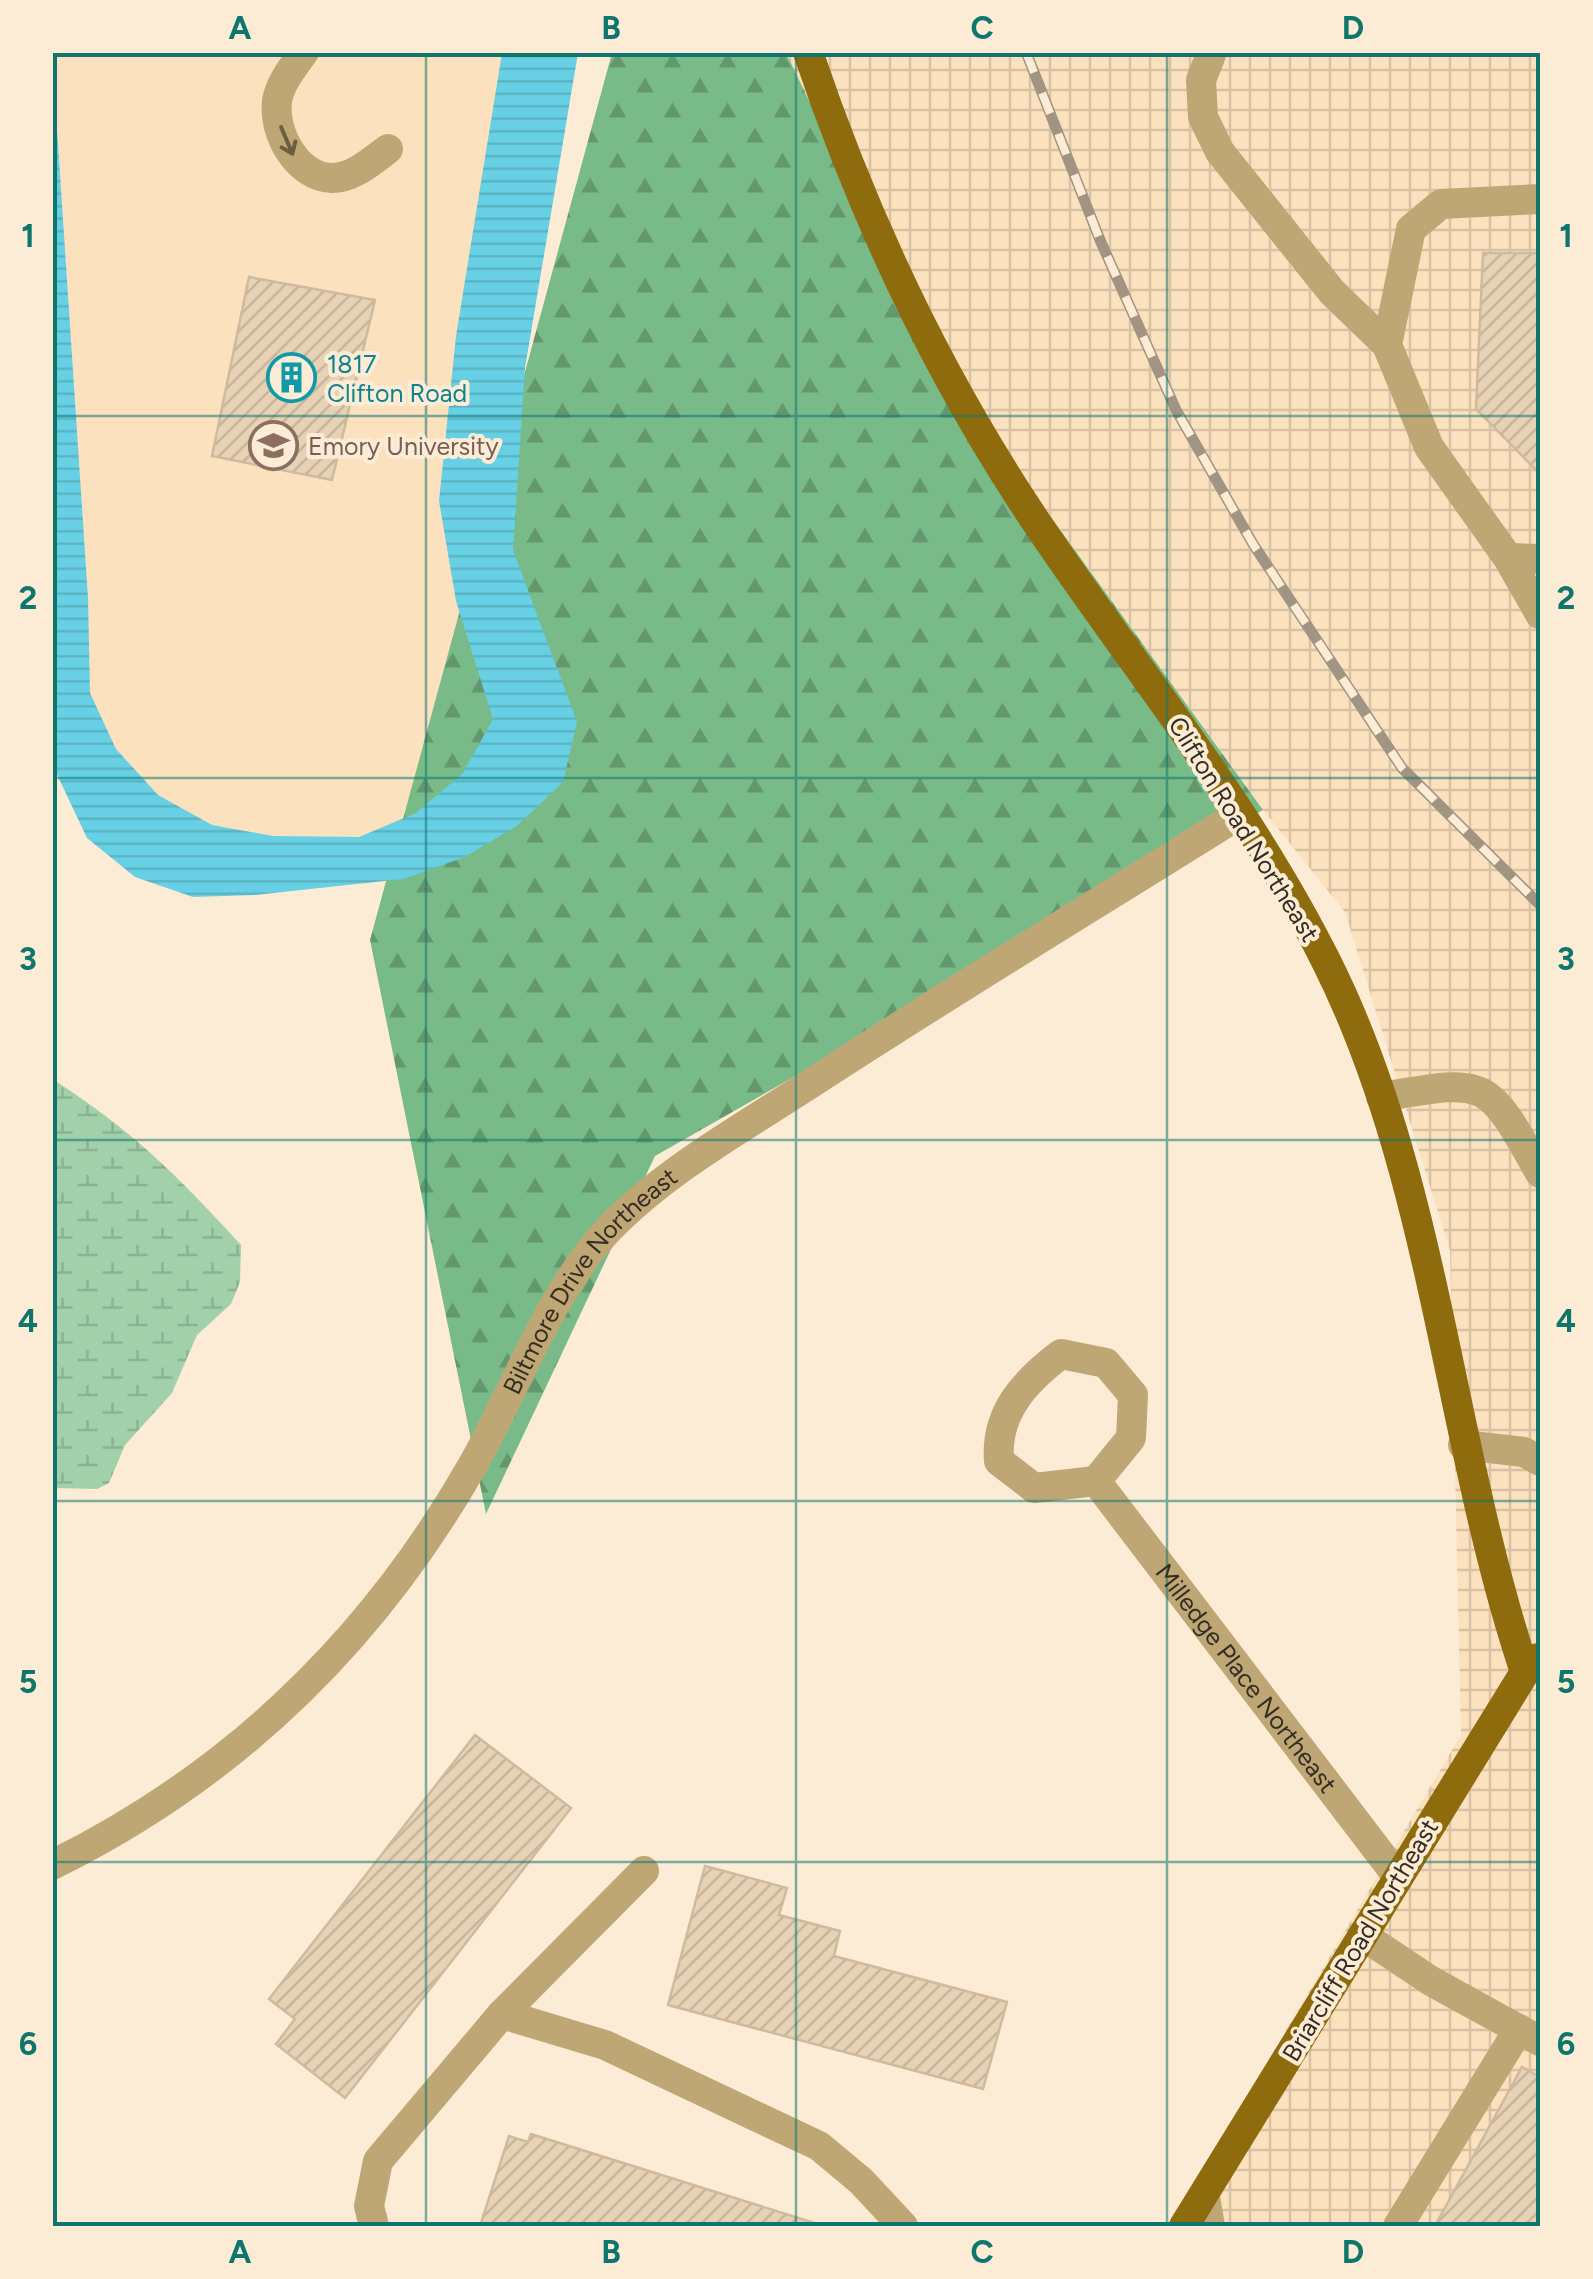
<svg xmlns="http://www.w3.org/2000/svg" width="1593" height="2279" font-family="Figtree,sans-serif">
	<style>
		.built { fill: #fce1be }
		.industrial { fill: url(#industrial-grid) }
		.forest { fill: url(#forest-firs) }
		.wetland { fill: url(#wetland-marsh) }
		.water { fill: url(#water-rules) }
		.building { fill: url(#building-hatch); stroke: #cfba9f; stroke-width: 2.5 }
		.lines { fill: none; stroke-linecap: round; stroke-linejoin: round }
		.minor { stroke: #bfa775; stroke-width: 30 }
		.major { stroke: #8e6b0c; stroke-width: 30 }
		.rail-casing { stroke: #a19482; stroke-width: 11 }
		.rail { stroke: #fdecd5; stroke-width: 8; stroke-dasharray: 22; stroke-linecap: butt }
		.oneway { stroke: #6c5e43 }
		.grid { fill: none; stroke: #0f766e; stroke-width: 2.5; stroke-opacity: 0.55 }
		.labels { text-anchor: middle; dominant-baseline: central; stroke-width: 8; stroke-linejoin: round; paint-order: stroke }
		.culture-label { font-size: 25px; fill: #0d838f; stroke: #fdecd5; text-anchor: start }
		.education-label { font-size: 25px; fill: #785e54; stroke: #fdecd5; text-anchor: start }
		.street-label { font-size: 25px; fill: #352d22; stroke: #fdecd5 }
		.neatline { fill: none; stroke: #0f766e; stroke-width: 4 }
		.grid-label { font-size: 32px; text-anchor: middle; font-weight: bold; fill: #0f766e }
	</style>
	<defs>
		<pattern id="industrial-grid" width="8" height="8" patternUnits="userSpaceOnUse" patternTransform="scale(2.5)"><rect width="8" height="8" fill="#fce1be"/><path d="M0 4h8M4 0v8" fill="none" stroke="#d9c1a3"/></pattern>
		<pattern id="forest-firs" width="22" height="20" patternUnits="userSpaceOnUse" patternTransform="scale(2.5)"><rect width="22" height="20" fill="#78bb88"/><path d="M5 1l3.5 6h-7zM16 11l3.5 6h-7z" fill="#63986f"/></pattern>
		<pattern id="wetland-marsh" width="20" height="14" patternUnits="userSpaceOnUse" patternTransform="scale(2.5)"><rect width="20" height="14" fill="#a1d0ab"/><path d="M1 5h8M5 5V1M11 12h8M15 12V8" fill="none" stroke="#8bb393"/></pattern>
		<pattern id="water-rules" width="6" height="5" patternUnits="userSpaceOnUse" patternTransform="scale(2.5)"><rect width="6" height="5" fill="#68d0e4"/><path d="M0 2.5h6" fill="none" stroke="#5bb3c3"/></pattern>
		<pattern id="building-hatch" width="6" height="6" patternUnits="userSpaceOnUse" patternTransform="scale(2.5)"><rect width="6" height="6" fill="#e7d2b6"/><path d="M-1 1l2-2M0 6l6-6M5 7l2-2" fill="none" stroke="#c7b59c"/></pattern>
	</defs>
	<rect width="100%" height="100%" fill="#fdecd5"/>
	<path class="built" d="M52,53H544L497,364L509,766L323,866L114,797L52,623Z"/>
	<path class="industrial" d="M786,53H1540V2226H1170L1461,1735L1450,1251L1345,912L1263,810L930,349Z"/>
	<path class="forest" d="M612,53H786L930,350L1263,810L655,1156L486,1514L370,940Z"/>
	<path class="wetland" d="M52,1079C131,1129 179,1177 241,1245L240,1282L231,1304L197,1335L172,1393L125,1445L109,1483L97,1489L53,1488Z"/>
	<path class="water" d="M52,53L88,598L90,693L116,749L158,795L212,825L273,836L359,837L416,813L463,773L493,719L456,601L439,501L456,336L502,53H578L525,368L513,550L577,722L563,782L518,825L465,857L403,879L255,895L193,897L135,877L87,838L52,764Z"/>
	<path class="building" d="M1483,253H1540V474L1476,409Z
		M249,277L375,300L332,480L212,456Z
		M475,1735L571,1808L345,2098L276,2044L295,2019L269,1999Z
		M705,1866L787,1888L779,1915L840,1931L834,1956L1007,2002L983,2089L668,2005Z
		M1522,2067L1540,2077V2226H1435Z
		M531,2134L824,2226H480L509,2136L528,2142Z"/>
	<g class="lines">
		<g class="minor">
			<path d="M304,52C293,67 280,83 277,101C273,133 297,177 332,178C353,178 372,161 388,149"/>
			<path d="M1212,52L1201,80L1203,117L1220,152L1332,292L1387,345"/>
			<path d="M1540,199L1441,204L1411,229L1387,345L1429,447L1508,558L1540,614"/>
			<path d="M1508,558L1540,559"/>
			<path d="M1381,1097C1487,1079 1486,1076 1540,1173"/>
			<path d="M1061,1354L1106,1363L1133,1395L1131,1438L1096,1481L1034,1488L999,1461C995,1413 1025,1381 1061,1354Z"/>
			<path d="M1463,1445L1524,1452L1540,1461"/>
			<path id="s1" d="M1096,1481L1398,1877"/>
			<path id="s2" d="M52,1865C233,1776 371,1642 471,1468C514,1393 550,1291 609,1229C666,1170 744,1127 813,1082C954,990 1098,903 1240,814"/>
			<path d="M1362,1935L1431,1981L1540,2041"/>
			<path d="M502,2014L605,2045L819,2146L861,2181L903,2226"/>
			<path d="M1205,2197L1210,2226"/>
			<path d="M374,2226L369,2206L378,2161L502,2014L644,1871"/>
			<path d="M1398,2226L1519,2029"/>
		</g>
		<path class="major" d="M808,52C866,224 943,386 1045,535C1141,676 1251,810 1327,963C1436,1181 1448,1441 1525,1672
			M1184,2226L1525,1672L1538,1658"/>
		<defs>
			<path id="rail" d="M1026,52L1100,240L1176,410L1253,544L1402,768L1540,905"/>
		</defs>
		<use href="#rail" class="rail-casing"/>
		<use href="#rail" class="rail"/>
	</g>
	<defs><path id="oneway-shaft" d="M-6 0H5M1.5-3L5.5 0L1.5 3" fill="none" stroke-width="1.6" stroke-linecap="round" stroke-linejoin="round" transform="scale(2.5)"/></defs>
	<use class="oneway" href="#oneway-shaft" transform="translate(287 141) rotate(67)"/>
	<path class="grid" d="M426,52V2226M796,52V2226M1167,52V2226M52,416H1540M52,778H1540M52,1140H1540M52,1501H1540M52,1862H1540"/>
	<defs>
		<symbol id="building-ring" viewBox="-11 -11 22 22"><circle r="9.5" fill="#fdecd5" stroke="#0f9aa8" stroke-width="1.5"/><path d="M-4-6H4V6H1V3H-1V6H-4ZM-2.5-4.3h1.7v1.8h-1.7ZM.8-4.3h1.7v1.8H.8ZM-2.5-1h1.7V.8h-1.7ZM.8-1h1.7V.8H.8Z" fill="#0f9aa8"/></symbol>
		<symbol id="university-ring" viewBox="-11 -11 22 22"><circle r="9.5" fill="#fdecd5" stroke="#8d6e63" stroke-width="1.5"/><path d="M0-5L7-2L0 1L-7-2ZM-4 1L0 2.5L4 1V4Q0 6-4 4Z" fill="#8d6e63"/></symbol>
	</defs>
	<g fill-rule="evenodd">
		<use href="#building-ring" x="264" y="350" width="55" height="55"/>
		<use href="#university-ring" x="246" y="418" width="55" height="55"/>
	</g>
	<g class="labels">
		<g class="culture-label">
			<text x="327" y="364">1817<tspan x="327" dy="29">Clifton Road</tspan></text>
		</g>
		<g class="education-label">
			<text x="308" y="446">Emory University</text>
		</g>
		<g class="street-label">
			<text transform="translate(1244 829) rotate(58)">Clifton Road Northeast</text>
			<text stroke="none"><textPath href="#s2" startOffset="810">Biltmore Drive Northeast</textPath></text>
			<text stroke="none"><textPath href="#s1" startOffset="248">Milledge Place Northeast</textPath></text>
			<text transform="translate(1360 1940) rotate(-59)">Briarcliff Road Northeast</text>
		</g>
	</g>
	<rect width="1593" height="2279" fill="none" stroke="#fdecd5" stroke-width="110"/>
	<rect x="55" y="55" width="1483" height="2169" class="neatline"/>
	<g class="grid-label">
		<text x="240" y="39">A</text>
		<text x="611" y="39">B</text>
		<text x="982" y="39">C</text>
		<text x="1353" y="39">D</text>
		<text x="28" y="247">1</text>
		<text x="1566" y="247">1</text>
		<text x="28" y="609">2</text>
		<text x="1566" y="609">2</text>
		<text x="28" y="970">3</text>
		<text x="1566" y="970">3</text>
		<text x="28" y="1332">4</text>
		<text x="1566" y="1332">4</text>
		<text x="28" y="1693">5</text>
		<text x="1566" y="1693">5</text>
		<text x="28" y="2055">6</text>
		<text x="1566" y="2055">6</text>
		<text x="240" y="2263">A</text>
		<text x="611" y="2263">B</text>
		<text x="982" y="2263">C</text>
		<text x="1353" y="2263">D</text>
	</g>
</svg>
